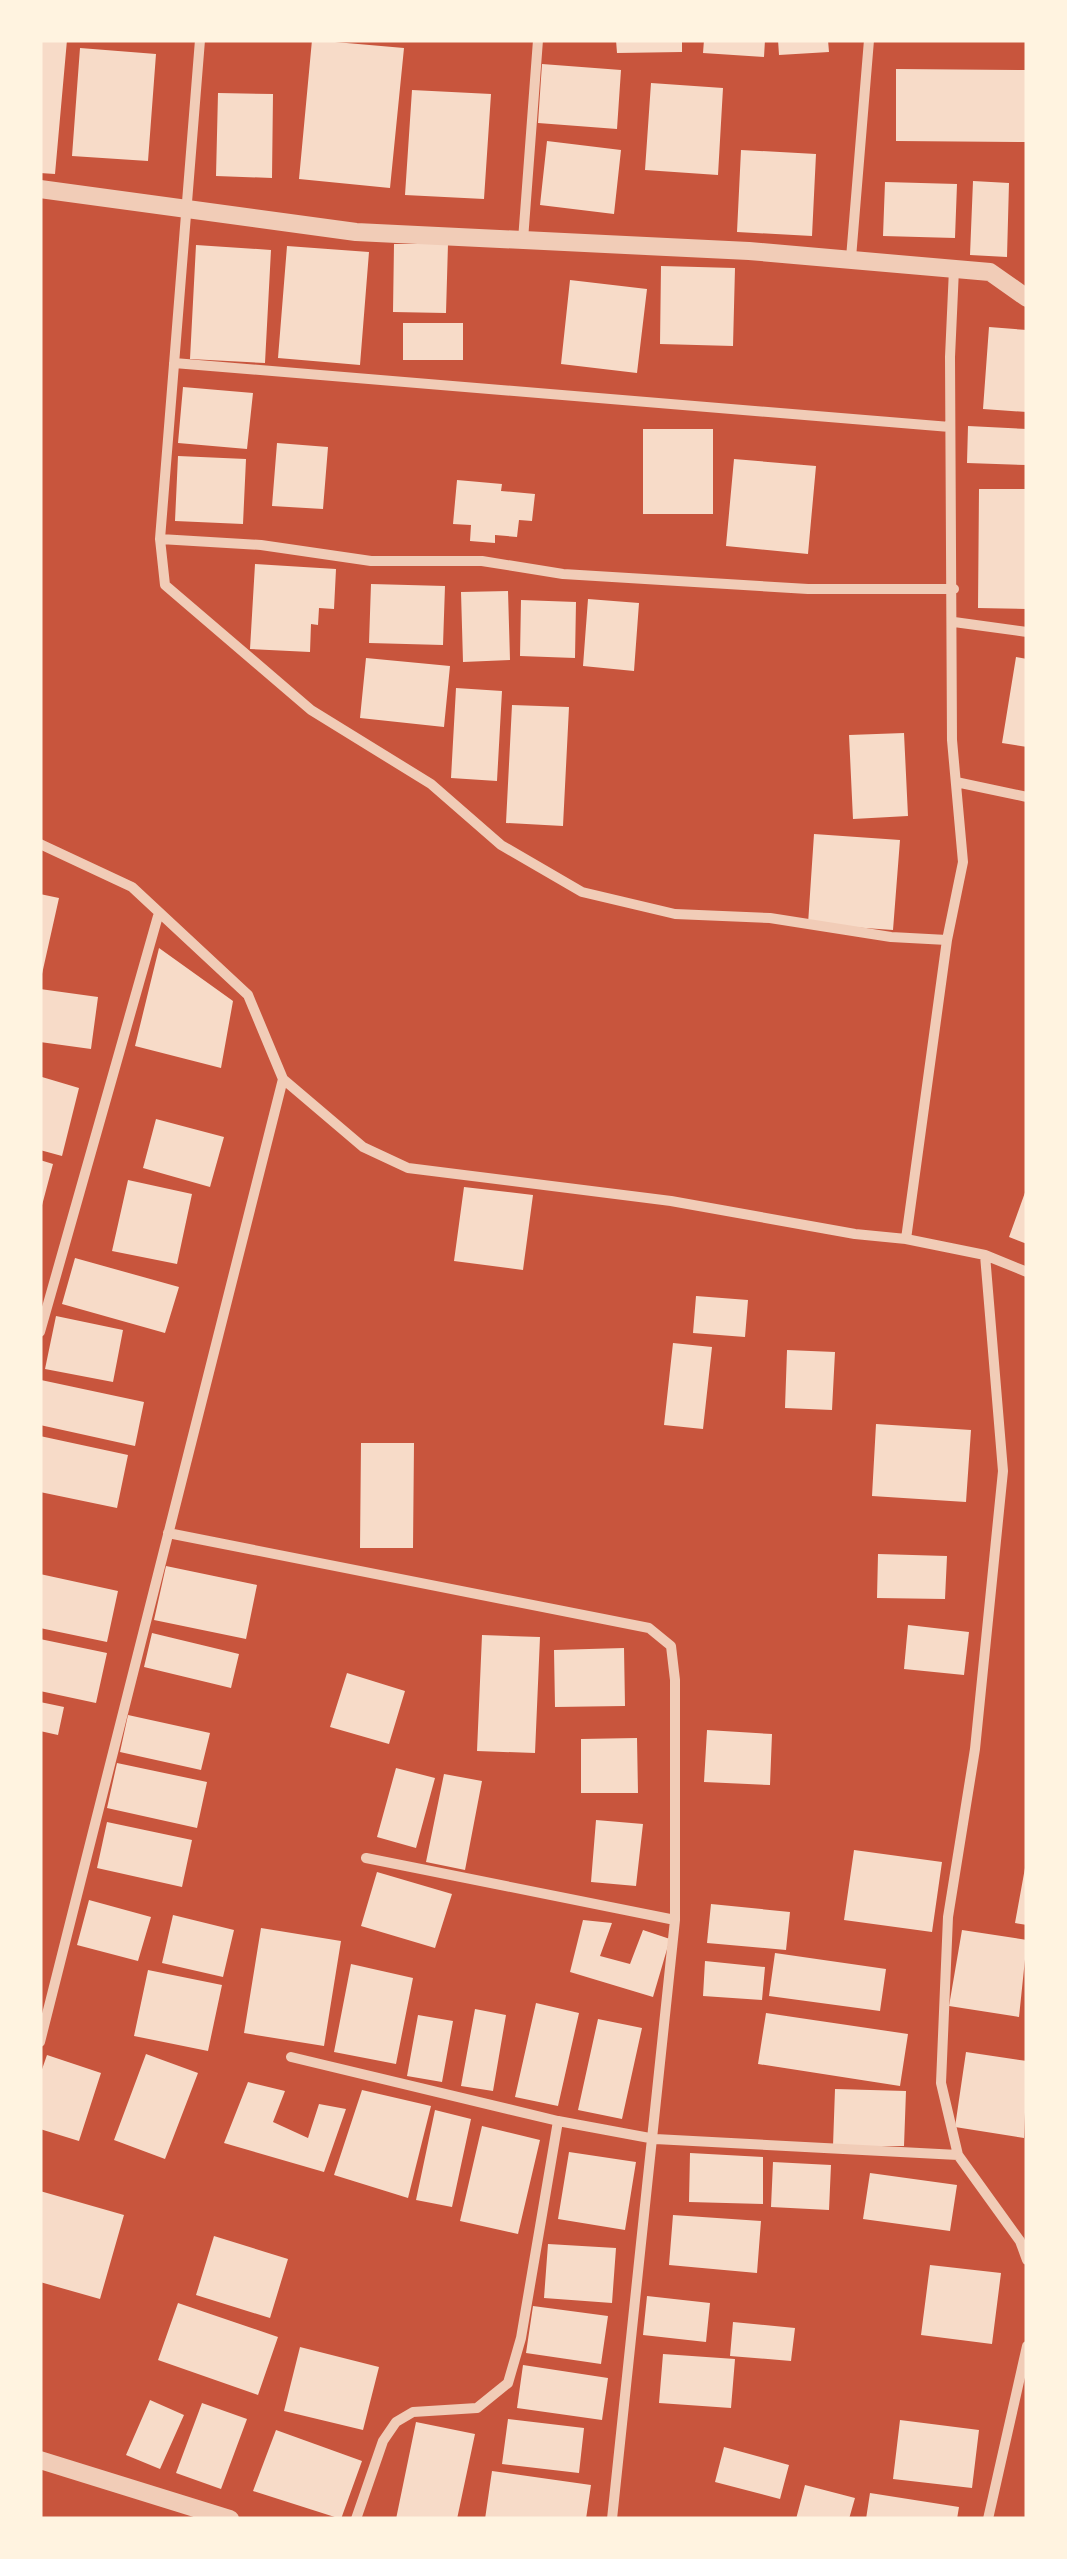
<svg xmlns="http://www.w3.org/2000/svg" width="1067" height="2559" font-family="Poppins,sans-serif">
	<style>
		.building { fill: #f7dbc8 }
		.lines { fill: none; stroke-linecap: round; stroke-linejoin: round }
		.minor { stroke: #f1ccb7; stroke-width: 10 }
		.tertiary { stroke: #f1ccb7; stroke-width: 18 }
	</style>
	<rect width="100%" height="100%" fill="#c8553d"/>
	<path class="building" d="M40,40H67L55,174L40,173Z
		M312,40L404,48L390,188L299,179Z
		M616,40H682V52L617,53Z
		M704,40H765L764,57L703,53Z
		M778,40H828L829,52L779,55Z
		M80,48L156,54L148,161L72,156Z
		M542,64L621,70L617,129L538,123Z
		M896,69L1027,70V142L896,141Z
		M651,83L723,88L718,175L645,170Z
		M412,90L491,94L484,199L405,195Z
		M218,93L273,94L272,178L216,176Z
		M547,141L621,150L614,214L540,205Z
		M741,150L816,154L812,236L737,232Z
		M973,181L1009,183L1007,257L970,255Z
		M885,182L957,184L955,238L883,236Z
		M394,244H448L446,313L393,312Z
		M196,245L271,250L265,363L190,359Z
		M287,246L369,252L360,365L278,358Z
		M661,266L735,268L733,346L660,344Z
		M570,280L647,289L637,373L561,364Z
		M403,323H463V360H403Z
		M989,327L1027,330V412L983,409Z
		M183,387L253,393L247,449L178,443Z
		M968,426L1027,429V465L967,463Z
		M643,429H713V514H643Z
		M277,443L328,447L323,509L272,506Z
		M178,456L246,459L243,524L175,521Z
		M734,459L816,466L808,554L726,546Z
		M457,480L502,484L501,491L535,494L532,521L519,520L517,537L495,535V543L470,541L471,525L453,524Z
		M979,489H1027V609L978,608Z
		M255,564L336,569L334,609L319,608L318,625L311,624L310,652L250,649Z
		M371,584L445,586L443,645L369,643Z
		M508,591L510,660L463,662L461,592Z
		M588,599L639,603L634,671L583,666Z
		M521,600L576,602L575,658L520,656Z
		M1016,657L1027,659V747L1002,743Z
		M366,658L450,666L444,727L360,718Z
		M456,688L502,691L497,781L451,778Z
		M512,705L569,707L563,826L506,823Z
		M904,733L908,816L853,819L849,735Z
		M814,834L900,840L893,930L808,924Z
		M40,894L59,898L42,974H40Z
		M159,948L233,1001L221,1068L135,1046Z
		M40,989L98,997L91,1049L40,1042Z
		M42,1077L79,1088L62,1156L40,1150Z
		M156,1119L224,1137L210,1187L143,1168Z
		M40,1160L53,1164L41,1209H40Z
		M128,1180L192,1194L177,1264L112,1251Z
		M464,1187L533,1195L523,1270L454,1261Z
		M1027,1187V1244L1009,1237Z
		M75,1258L179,1287L165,1333L62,1304Z
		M696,1296L748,1300L745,1337L693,1333Z
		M56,1316L123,1330L113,1382L45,1369Z
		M673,1343L712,1347L703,1429L664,1425Z
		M787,1350L835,1352L832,1410L785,1408Z
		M41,1380L144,1402L135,1446L40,1425Z
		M876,1424L971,1430L966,1502L872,1496Z
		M40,1436L128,1455L117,1508L40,1492Z
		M361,1443H414L413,1548H360Z
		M878,1554L947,1556L945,1599L877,1598Z
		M166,1566L257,1585L246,1639L154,1620Z
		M40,1574L118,1591L107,1642L40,1628Z
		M908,1625L969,1632L964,1675L904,1669Z
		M152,1633L239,1654L231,1688L144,1667Z
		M482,1635L540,1637L535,1753L477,1751Z
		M40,1639L107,1653L96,1703L40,1691Z
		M624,1648L625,1706L555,1707L554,1650Z
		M347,1673L405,1691L389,1744L330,1727Z
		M40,1702L64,1707L58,1735L40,1731Z
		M128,1715L210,1733L201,1770L120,1752Z
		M707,1730L772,1734L770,1785L704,1782Z
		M637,1738L638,1793H581V1739Z
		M117,1763L207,1782L197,1828L107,1808Z
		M396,1768L435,1778L416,1848L377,1837Z
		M444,1774L482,1781L465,1870L426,1862Z
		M596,1820L643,1824L636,1886L591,1882Z
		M107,1822L192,1840L182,1887L97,1868Z
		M854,1850L942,1862L932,1932L844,1920Z
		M1025,1868L1027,1869V1925L1015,1923Z
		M377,1872L452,1894L435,1948L361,1926Z
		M89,1900L151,1917L138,1961L77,1945Z
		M711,1904L790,1912L786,1950L707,1943Z
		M173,1915L234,1930L223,1977L162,1963Z
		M583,1920L612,1923L600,1956L630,1964L643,1930L670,1939L653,1997L570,1972Z
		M261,1928L341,1941L324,2046L244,2033Z
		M962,1930L1027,1940L1019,2017L949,2006Z
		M775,1953L886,1969L880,2011L769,1996Z
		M705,1961L765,1967L762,2000L703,1996Z
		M351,1964L413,1978L396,2064L334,2052Z
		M148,1970L222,1985L208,2051L134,2036Z
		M536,2003L579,2013L558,2106L515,2097Z
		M475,2009L506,2015L493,2091L461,2086Z
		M766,2013L908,2034L900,2086L758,2064Z
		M418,2015L453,2021L442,2082L407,2076Z
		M598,2019L642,2028L622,2119L578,2110Z
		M966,2052L1027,2061L1024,2138L955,2127Z
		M146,2054L198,2073L165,2159L114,2140Z
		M47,2055L101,2073L79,2141L40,2129V2075Z
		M248,2082L285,2091L273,2122L308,2138L319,2104L346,2109L324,2172L224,2143Z
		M835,2089L906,2091L904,2146H833Z
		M362,2090L431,2106L408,2198L334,2175Z
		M435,2110L471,2119L452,2207L416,2200Z
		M482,2126L540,2140L518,2234L460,2221Z
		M569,2152L636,2162L625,2230L558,2219Z
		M690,2153L763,2157V2204L689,2202Z
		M773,2162L831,2165L829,2210L771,2207Z
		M870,2173L957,2185L950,2231L863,2219Z
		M40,2191L124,2215L100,2299L40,2282Z
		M673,2215L761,2221L757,2273L669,2265Z
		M214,2236L288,2259L270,2318L196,2295Z
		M548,2244L616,2248L612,2303L544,2298Z
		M930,2265L1001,2273L992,2344L921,2335Z
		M647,2296L710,2303L706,2342L643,2335Z
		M178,2303L278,2337L258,2395L158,2360Z
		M533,2306L608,2316L601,2364L526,2353Z
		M733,2322L795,2328L791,2361L730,2356Z
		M300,2347L379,2367L363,2430L284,2411Z
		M663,2354L735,2359L731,2408L659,2403Z
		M523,2365L608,2378L602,2420L517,2408Z
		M150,2400L184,2415L160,2469L126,2455Z
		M202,2403L247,2419L221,2489L176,2473Z
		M508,2419L584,2428L579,2473L502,2464Z
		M900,2420L979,2430L972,2488L893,2479Z
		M416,2422L475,2434L457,2519H396Z
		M276,2430L362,2461L341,2519L253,2491Z
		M724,2447L789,2465L780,2499L715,2482Z
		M492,2471L591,2485L586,2519H485Z
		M805,2485L855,2498L849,2519H796Z
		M870,2493L959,2507L957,2519H866Z"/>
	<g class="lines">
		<path class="minor" d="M200,40L160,539L165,585L311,710L431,784L501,845L582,892L675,914L770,918L891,937L947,940L963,862L952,740L950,357L954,269
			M523,240L538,40
			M851,258L869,40
			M174,363L950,427
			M160,539L261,545L371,561H482L563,574L808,589H954
			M954,622L1027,632
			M956,782L1027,797
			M40,844L132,887L248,995L283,1079L363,1147L408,1168L671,1201L855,1234L906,1239L985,1255L1027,1272
			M906,1239L947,940
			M985,1255L1003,1471L975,1749L948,1917L941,2083L958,2155L1020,2241L1027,2260
			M40,1332L158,916
			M168,1533L649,1628L671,1646L675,1680V1920L612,2519
			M366,1858L675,1920
			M40,2042L283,1079
			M291,2057L558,2121L655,2139L958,2155
			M356,2519L383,2441L396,2422L413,2412L477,2408L508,2383L521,2338L558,2121
			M988,2519L1027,2346"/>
		<path class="tertiary" d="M40,189L356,232L749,251L990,272L1027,298
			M40,2460L230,2519"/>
	</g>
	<rect width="1067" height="2559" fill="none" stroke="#fff3e0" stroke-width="85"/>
</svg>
